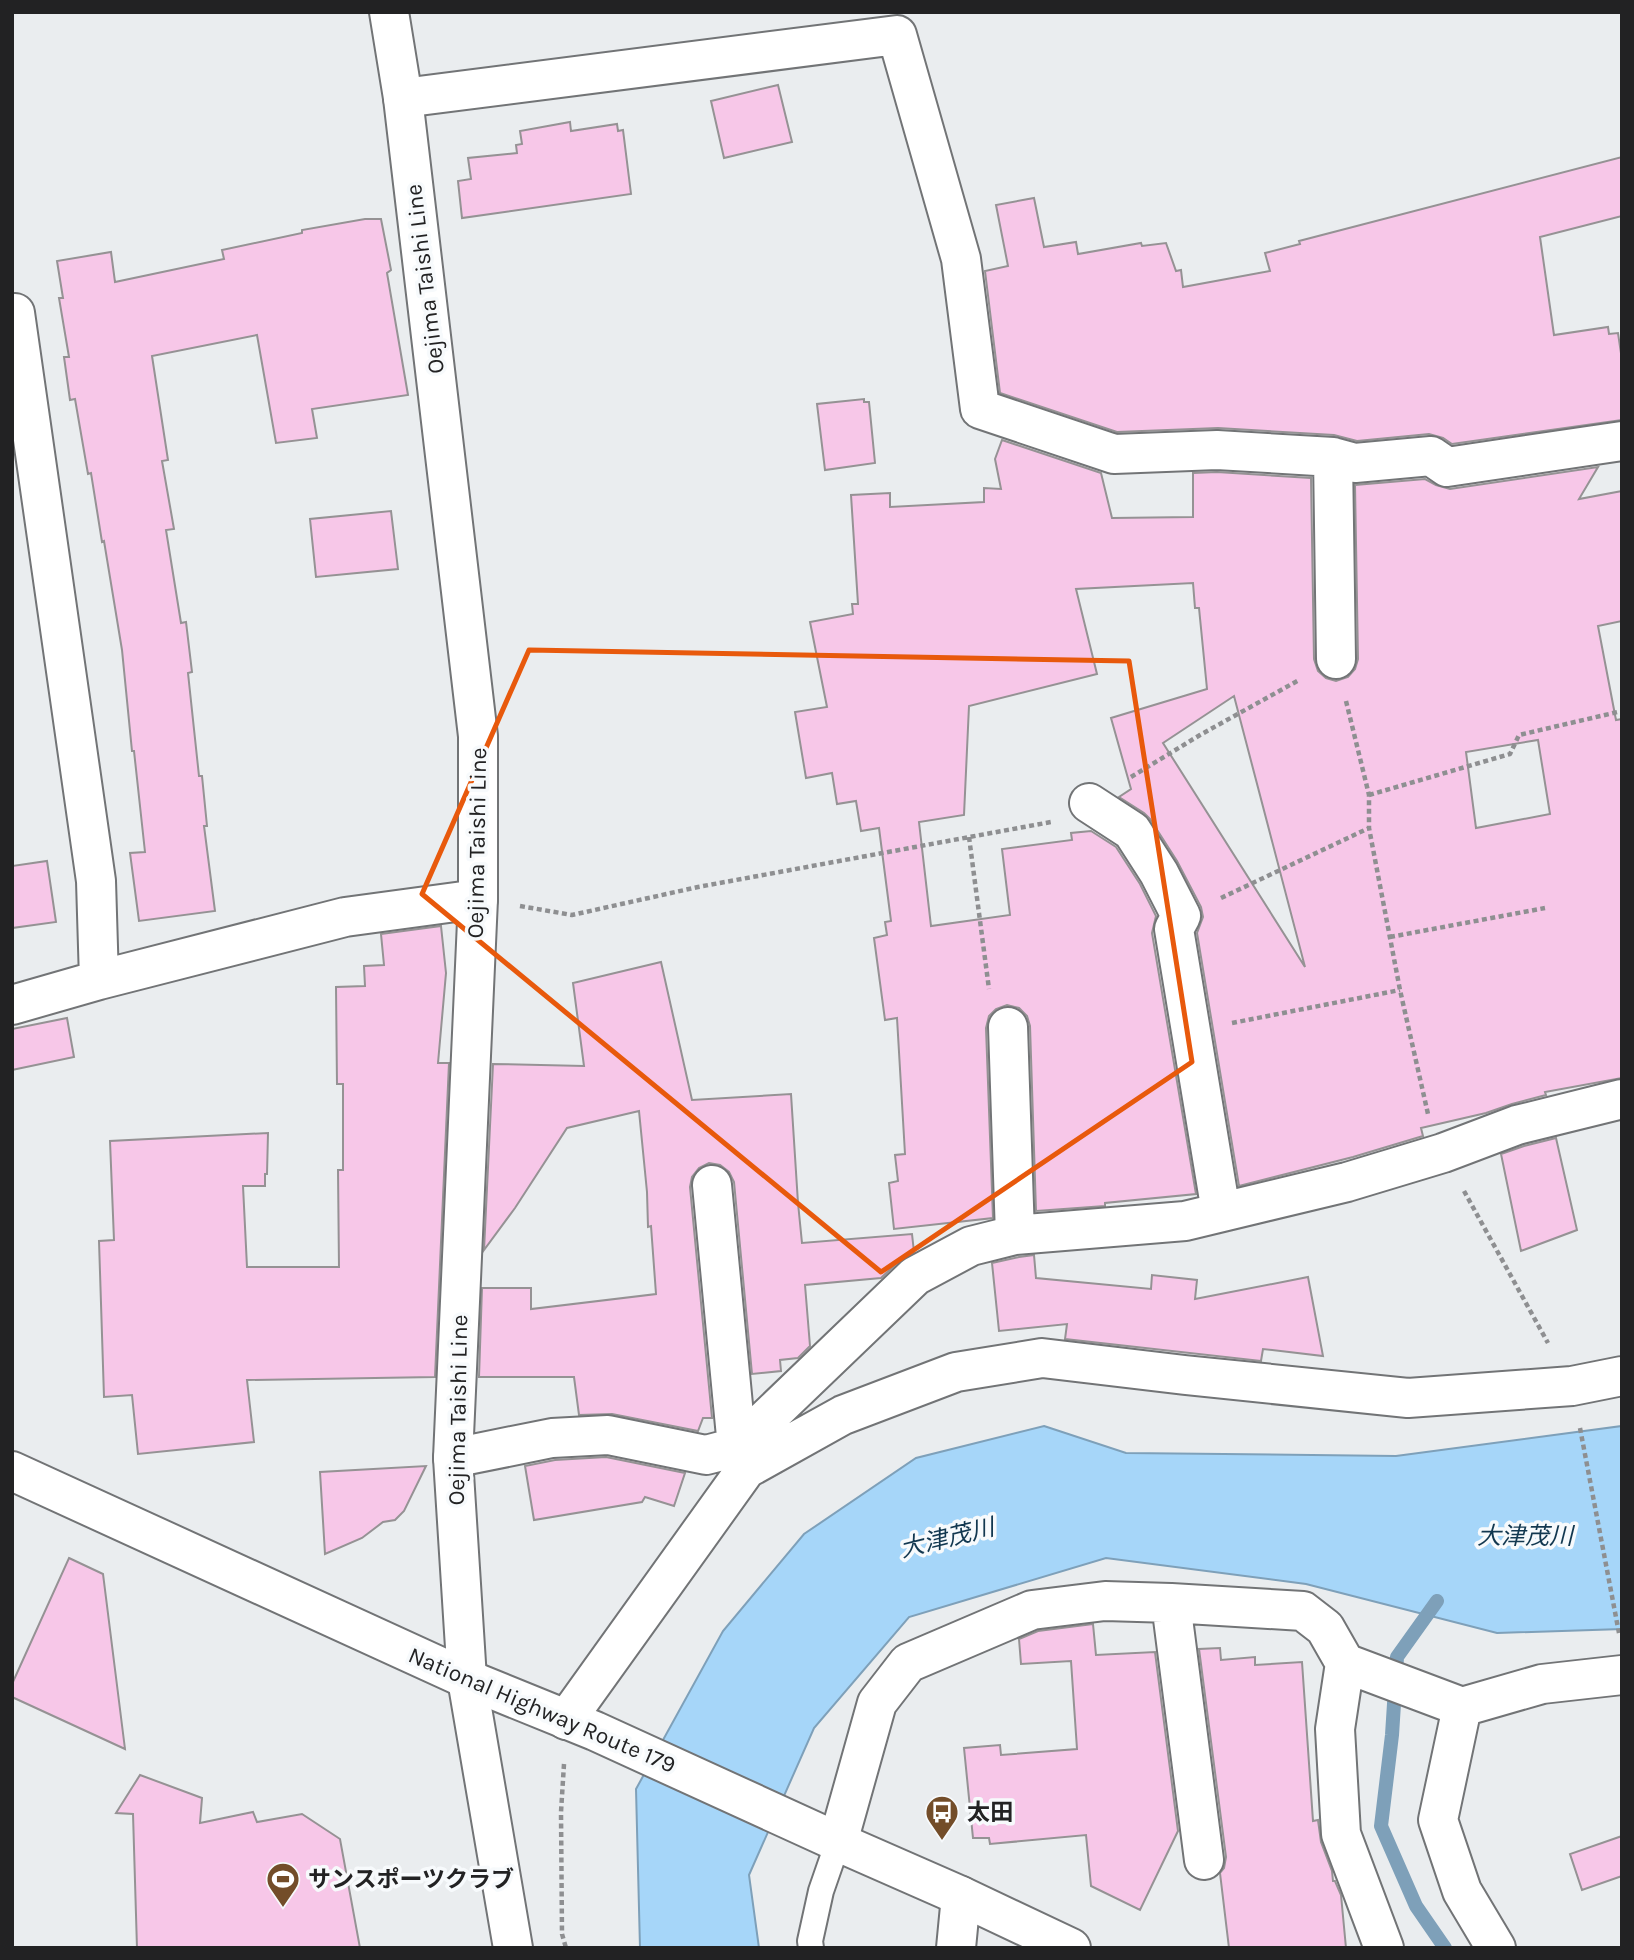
<svg xmlns="http://www.w3.org/2000/svg" width="1634" height="1960" font-family="Karla,'Noto Sans JP',sans-serif">
	<style>
		.water { fill: #a6d6f9; stroke: #7ea0b9; stroke-width: 2 }
		.lines { fill: none; stroke-linecap: round; stroke-linejoin: round }
		.stream { stroke: #7ea0b9; stroke-width: 14 }
		.building { fill: #f7c7e8; stroke: #959294; stroke-width: 2; fill-rule: evenodd }
		.service-casing { stroke: #727476; stroke-width: 28 }
		.minor-casing { stroke: #727476; stroke-width: 42 }
		.secondary-casing { stroke: #727476; stroke-width: 42 }
		.trunk-casing { stroke: #727476; stroke-width: 42 }
		.path { stroke: #8e8f91; stroke-width: 4.5; stroke-dasharray: 5 3.5; stroke-linecap: butt }
		.service { stroke: #fff; stroke-width: 24 }
		.minor { stroke: #fff; stroke-width: 38 }
		.secondary { stroke: #fff; stroke-width: 38 }
		.trunk { stroke: #fff; stroke-width: 38 }
		.marked { fill: none; stroke: #e8590c; stroke-width: 5; stroke-linejoin: round }
		.labels { text-anchor: middle; dominant-baseline: central; stroke-width: 7; stroke-linejoin: round; paint-order: stroke }
		.street-label { font-size: 23px; fill: #222223; stroke: #f7fafc }
		.poi-label { font-size: 23px; font-weight: bold; fill: #222223; stroke: #f7fafc; text-anchor: start }
		.water-label { font-size: 24px; font-style: italic; fill: #123850; stroke: #f7fafc }
	</style>
	<rect width="100%" height="100%" fill="#eaedef"/>
	<path class="water" d="M1044,1426L1126,1453L1396,1456L1622,1426V1629L1497,1633L1306,1584L1106,1558L909,1617L814,1728L749,1875L759,1948H640L636,1789L723,1631L804,1534L916,1458Z"/>
	<g class="lines">
		<path class="stream" d="M1437,1601L1397,1657L1392,1735L1381,1826L1416,1906L1445,1948"/>
	</g>
	<path class="building" d="M778,85L792,142L724,158L711,101Z
		M570,122L571,131L617,124L618,131L623,130L631,194L462,218L458,181L471,179L468,158L517,153L516,145L522,144L520,131Z
		M1622,157V216L1540,237L1554,335L1608,327L1609,334L1618,333L1622,360V420L1452,444L1443,438L1429,434L1357,441L1334,435L1218,428L1117,432L1000,393L985,271L1008,266L996,205L1034,198L1044,247L1076,242L1078,254L1141,243L1142,246L1166,243L1176,271L1181,270L1183,287L1270,271L1265,253L1300,244L1299,241Z
		M365,219H381L391,270L387,273L408,395L312,409L317,438L276,443L257,335L152,356L168,460L162,461L174,529L166,530L181,623L186,622L192,672L188,673L199,776H202L207,826H204L215,911L139,921L130,853L145,852L134,751H132L122,650L104,541L102,542L91,473L88,474L75,399L70,400L64,357H69L59,298H63L57,261L111,252L115,282L224,259L222,250L302,233V230Z
		M864,399V402H869L875,463L825,470L817,404Z
		M1002,440L1101,473L1112,518L1193,517V473L1217,472L1311,478L1314,659L1318,671L1326,678L1336,681L1348,677L1355,669L1358,659L1355,485L1425,479L1436,485L1450,489L1598,467L1579,499L1622,491V621L1598,626L1616,720L1622,719V1078L1545,1092L1546,1095L1512,1104L1486,1113L1421,1128L1423,1136L1353,1157L1239,1186L1197,933L1203,917L1201,907L1177,861L1150,819L1144,813L1119,797L1131,789L1111,718L1207,689L1199,608H1195L1193,583L1076,589L1097,674L969,706L964,815L919,822L931,926L1010,915L1002,849L1072,840L1071,833L1091,831L1116,847L1140,884L1156,916L1152,933L1196,1194L1105,1203V1206L1036,1211L1030,1026L1027,1016L1019,1008L1007,1005L996,1009L989,1016L986,1028L993,1218L894,1229L889,1183L898,1181L895,1155L905,1154L897,1018L885,1020L874,938L887,935L885,922L891,921L879,828L861,831L856,801L837,804L832,773L806,778L795,712L827,707L810,622L853,614L852,604H858L851,495L890,493V507L984,502V488L1001,489L995,459ZM1234,696L1305,967L1163,743ZM1538,740L1550,814L1476,828L1466,752Z
		M391,511L398,569L316,577L310,519Z
		M47,861L56,922L12,928V866Z
		M441,926L446,973L438,1063H449L435,1377L247,1380L254,1442L138,1454L132,1395L104,1397L99,1241L114,1240L110,1141L268,1133L267,1174H265V1186H243L247,1267H339L338,1170H343V1084H337L336,987L365,986L364,966L384,965L381,934Z
		M661,962L692,1100L791,1094L798,1203L802,1243L912,1234L914,1252L900,1260L881,1278L805,1285L810,1346L798,1358L780,1360L781,1371L752,1374L734,1182L729,1172L720,1165L709,1163L699,1168L692,1177L690,1187L712,1418H703L698,1431L612,1414L579,1415L574,1377H479L482,1288H531V1309L656,1294L651,1226L648,1227L647,1192L639,1111L567,1128L515,1208L484,1250L493,1064L584,1066L573,983Z
		M67,1018L74,1057L12,1070V1029Z
		M1556,1138L1577,1230L1521,1251L1501,1154L1524,1146Z
		M1034,1255L1036,1278L1151,1289L1152,1275L1197,1280L1195,1299L1308,1277L1323,1356L1263,1349L1261,1361L1065,1339L1067,1324L999,1331L992,1263L1019,1257Z
		M606,1457L685,1473L674,1506L645,1497L642,1502L534,1520L525,1466L555,1460Z
		M426,1466L404,1511L395,1520L383,1522L362,1538L325,1554L320,1472Z
		M69,1558L103,1574L125,1749L12,1697V1684Z
		M1093,1624L1096,1655L1155,1652L1178,1831L1140,1910L1091,1886L1086,1835L990,1844L989,1838H973L964,1748L1000,1745L1001,1755L1077,1749L1071,1661L1021,1664L1019,1639L1038,1631Z
		M1220,1648L1221,1660L1255,1657V1665L1302,1662L1313,1821L1318,1820L1321,1842L1332,1871L1333,1881H1335L1341,1895L1346,1948H1229L1220,1873L1224,1868L1226,1857L1199,1649Z
		M140,1775L202,1798L200,1823L253,1812L257,1822L302,1814L340,1839L360,1948H137L133,1814L116,1813Z
		M1622,1836V1876L1582,1890L1570,1854Z"/>
	<g class="lines">
		<defs>
			<path id="service" d="M811,1948L810,1941L821,1891L838,1842"/>
			<path id="minor" d="M403,98L897,35L961,259L980,409L1114,454L1217,450L1333,457L1336,659
				M15,313L96,881L99,980
				M1333,457L1355,463L1431,456L1447,467L1622,441
				M1089,803L1132,831L1159,873L1181,916L1174,929L1221,1212
				M12,1005L99,980L345,917L478,899
				M1008,1027L1015,1235
				M712,1185L737,1447L744,1464
				M453,1458L552,1438L608,1435L706,1455L737,1447L915,1276L971,1246L1015,1235L1185,1221L1347,1182L1443,1153L1517,1125L1622,1099
				M1171,1603L1204,1860
				M1345,1663L1462,1707L1542,1684L1622,1675
				M1462,1707L1438,1820L1462,1891L1496,1948
				M566,1720L746,1469L843,1415L956,1372L1042,1358L1185,1375L1408,1398L1572,1386L1622,1376
				M838,1842L877,1703L908,1663L1032,1610L1105,1601L1171,1603L1303,1611L1325,1628L1345,1663L1335,1729L1341,1834L1384,1948
				M956,1948L961,1896"/>
			<path id="secondary" d="M389,12L403,98L478,736V899L453,1458L467,1679L513,1948"/>
			<path id="trunk" d="M12,1471L467,1679L595,1731L838,1842L961,1896L1071,1948"/>
		</defs>
		<use href="#service" class="service-casing"/>
		<use href="#minor" class="minor-casing"/>
		<use href="#secondary" class="secondary-casing"/>
		<use href="#trunk" class="trunk-casing"/>
		<path class="path" d="M1346,701L1369,795V828L1400,990L1428,1114
			M1131,777L1200,735L1299,680
			M1369,795L1510,754L1519,735L1622,711
			M969,837L989,989
			M1221,898L1369,828
			M520,906L572,915L698,887L1051,822
			M1390,937L1545,908
			M1232,1023L1400,990
			M1464,1191L1548,1343
			M1580,1428L1619,1633
			M564,1764L561,1812L562,1934L566,1948"/>
		<use href="#service" class="service"/>
		<use href="#minor" class="minor"/>
		<use href="#secondary" class="secondary"/>
		<use href="#trunk" class="trunk"/>
	</g>
	<path class="marked" d="M529,650L1129,661L1192,1062L881,1272L422,894Z"/>
	<defs>
		<symbol id="bus-pin" viewBox="-11 -11 22 30"><path d="M0 17L-7.5 6A9.5 9.5 0 1 1 7.5 6Z" fill="#734d29" stroke="#f7fafc"/><path d="M-5-6H5V4H4V6H2V4H-2V6H-4V4H-5ZM-3.5-4V0h7V-4ZM-3.5 1.2v1.5H-2V1.2ZM2 1.2v1.5H3.5V1.2Z" fill="#fff"/></symbol>
		<symbol id="stadium-pin" viewBox="-11 -11 22 30"><path d="M0 17L-7.5 6A9.5 9.5 0 1 1 7.5 6Z" fill="#734d29" stroke="#f7fafc"/><path d="M0-5a6.5 5 0 1 0 0 10a6.5 5 0 1 0 0-10ZM-3.5-1.8h7v3.6h-7Z" fill="#fff"/></symbol>
	</defs>
	<g fill-rule="evenodd">
		<use href="#bus-pin" x="923" y="1793" width="38" height="52"/>
		<use href="#stadium-pin" x="264" y="1860" width="38" height="52"/>
	</g>
	<g class="labels">
		<g class="street-label">
			<text transform="translate(425 279) rotate(-97)">Oejima Taishi Line</text>
			<text transform="translate(477 843) rotate(-89)">Oejima Taishi Line</text>
			<text transform="translate(458 1410) rotate(-89)">Oejima Taishi Line</text>
			<text transform="translate(542 1710) rotate(23)">National Highway Route 179</text>
		</g>
		<g class="poi-label">
			<text x="967" y="1812">太田</text>
			<text x="308" y="1879">サンスポーツクラブ</text>
		</g>
		<g class="water-label">
			<text x="1525" y="1536">大津茂川</text>
			<text transform="translate(947 1538) rotate(-14)">大津茂川</text>
		</g>
	</g>
	<rect width="1634" height="1960" fill="none" stroke="#222223" stroke-width="28"/>
</svg>
